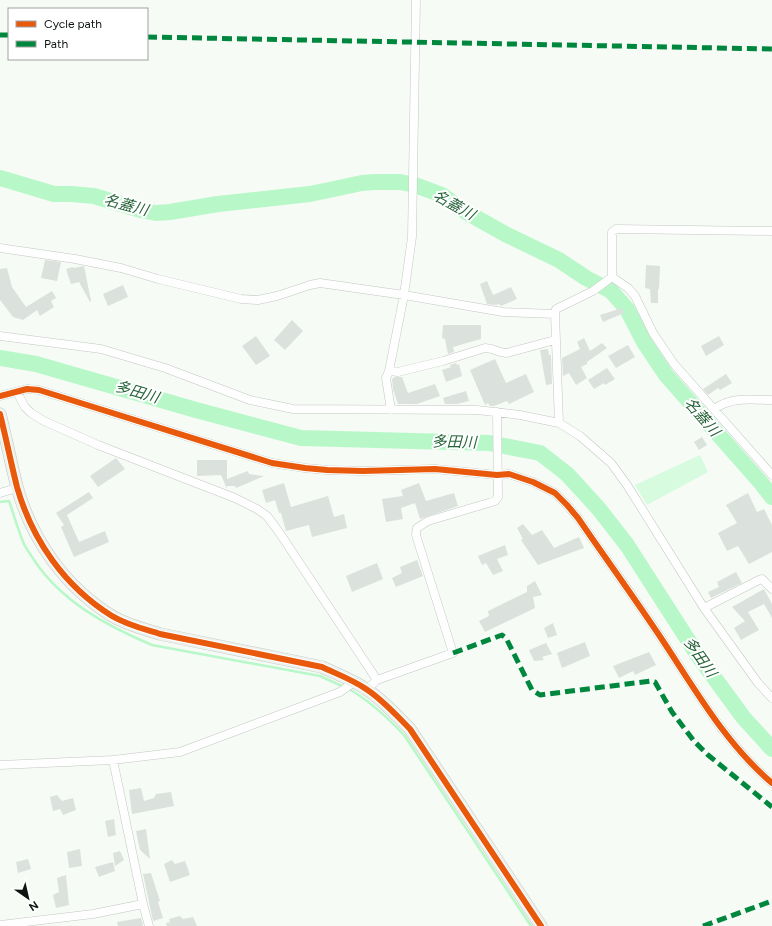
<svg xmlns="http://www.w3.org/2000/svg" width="772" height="926" font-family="Figtree,'Noto Sans JP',sans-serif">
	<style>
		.green { fill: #d7fbde }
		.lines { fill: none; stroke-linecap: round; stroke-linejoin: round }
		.stream { stroke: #b8f8c8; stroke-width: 2.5 }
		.river { stroke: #b8f8c8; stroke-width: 16 }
		.building { fill: #dbe1dc }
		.street-casing { stroke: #c3c8c3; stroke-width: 9 }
		.secondary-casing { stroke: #c3c8c3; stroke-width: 13 }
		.street { stroke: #fefefe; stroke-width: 8 }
		.secondary { stroke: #edf2ee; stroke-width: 12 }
		.quiet { stroke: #00873e; stroke-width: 5; stroke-dasharray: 10 5; stroke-linecap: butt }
		.cycleway-casing { stroke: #fff; stroke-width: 8 }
		.cycleway { stroke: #e8590c; stroke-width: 6 }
		.labels { text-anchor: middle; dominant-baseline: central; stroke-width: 4; stroke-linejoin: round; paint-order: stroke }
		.water-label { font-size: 15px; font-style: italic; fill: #27643a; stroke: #fff }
	</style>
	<rect width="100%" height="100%" fill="#f6fbf6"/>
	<path class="green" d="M700,455L708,472L647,505L635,485Z"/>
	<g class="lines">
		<path class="stream" d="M0,502L9,501C14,515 18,530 24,544C27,550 31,555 34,560C62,602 107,626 152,645L320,676L344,687
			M349,689C370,701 387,717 404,735L531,926"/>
		<path class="river" d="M0,178L54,194H71L94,196L141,210L156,213L170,212L218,204L310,194L362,183L375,182H400L415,185L442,195L461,209L482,221L507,235L559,260L586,278L611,291L627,309L644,342L666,375L762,484L772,497
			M0,358L36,364L196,410L301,438L489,443L540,453L567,474L599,509L627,545L697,654L743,717L772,749"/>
	</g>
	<path class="building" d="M45,260L61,262L57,281L41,278Z
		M646,265L660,266L659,289H658V303H651L650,289L645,288Z
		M84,266L91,301L90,302L79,282L71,284L66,269L73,267V268Z
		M7,268L12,287L26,307L52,291L56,298L51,301L54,307L40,316L37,310L23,320L13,317L0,300V269Z
		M487,281L493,295L511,287L517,299L501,306L499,304L496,305L487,304L480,284Z
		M123,285L128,297L108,306L103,294Z
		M622,308L624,313L603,322L600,315Z
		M292,320L303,331L285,350L274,340Z
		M443,325H481V339L453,347L454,352L448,354L445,339L442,338Z
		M256,336L270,356L256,365L242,346Z
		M719,336L724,345L706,356L701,346Z
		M584,338L590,351L602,343L607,348L587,362V364L581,367L587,378L576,385L569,373L563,376L562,358L580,349L577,342Z
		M628,345L635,357L616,368L608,356Z
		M548,349L549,355H551L552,384L546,385L540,350Z
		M495,359L506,383L526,374L534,392L509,404L507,401L494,406H490L488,403L485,405L470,370Z
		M456,363L457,365L459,364L462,376L446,382L442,370L451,367L450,365Z
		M607,368L615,379L605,385L604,383L594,389L588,380Z
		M726,374L732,383L720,390L718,388L708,395L703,389Z
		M395,377H402L408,393L435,384L440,396L417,404H398L393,389L392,379Z
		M466,391L469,401L457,404H445L443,398Z
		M702,437L707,445L699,450L694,442Z
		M116,458L125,469L98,487L90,476Z
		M197,460H227V479L248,471L249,474L264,476L236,488L235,486H227V489L221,475L197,476Z
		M284,483L291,507L328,496L334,517L344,514L347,528L312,537L309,525L286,531L281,513H279L275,500L266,503L262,490Z
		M419,483L426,501L454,493L458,506L420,519L415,503L401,508L403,519L386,522L382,499L403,496L401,490Z
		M89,492L93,498L67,515L79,542L105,531L109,542L74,557L61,527L64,525L56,513Z
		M748,493L757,512L764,509L772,525V552L749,564L738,546L727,551L718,533L737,523L726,505Z
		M523,524L532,535L542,530L554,548L579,537L584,548L538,565L521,540L523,539L517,528Z
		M505,545L508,555L497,559L503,571L493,575L486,563L482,565L478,556Z
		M417,560L423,576L396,587L392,578L402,573L400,567Z
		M377,563L383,579L352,592L346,576Z
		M736,572L742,583L711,598L708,592L719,587L717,582Z
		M535,581L542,595L533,597L535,608L485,632L479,621L489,616L488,611L527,592V586Z
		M764,589L772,604V618L764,604L748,612L759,630L741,640L734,628L745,621L732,607Z
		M553,623L557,635L548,638L544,628Z
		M585,642L590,656L562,668L557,653Z
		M546,643L552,654L542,657L544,660L534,661L529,650Z
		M649,652L656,665L635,675L633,671L619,678L613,666Z
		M141,788L144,801L154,798L156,794L171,792L174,806L132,814L129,790Z
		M57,795L62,801L73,798L76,810L63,815L60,809L53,811L50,797Z
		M114,819L116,835L108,837L105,821Z
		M146,829L150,859L140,850L136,831Z
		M80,849L82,866L69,868L67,852Z
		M120,851L124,860L115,866L113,853Z
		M28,859L31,869L18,873L16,862Z
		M172,860L175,864L185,861L190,875L170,882L164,864Z
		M113,862L115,871L99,877L95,867Z
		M151,873L160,901L158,902L163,918L153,921L143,874Z
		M66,875L69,905L56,908L53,895L59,892L57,878Z
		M180,916L183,919L193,917L197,926H167L166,923L170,922L169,919Z
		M141,918L143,926H118L117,922Z"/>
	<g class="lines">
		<defs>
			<path id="street" d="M0,248L75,259L121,268L158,279L241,299L258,300L277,296L310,285L320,283L404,295L503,312L555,314
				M612,277L628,288L635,296L653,333L674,364L772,475
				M0,336L101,349L165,368L250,400L293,409L477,410L520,415L559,423L580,436L611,463L627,485L704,608L758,683L772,698
				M389,371L398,372L443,361L485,348C493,348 499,353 507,353L555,340
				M17,392L25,407L31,413L44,421L98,445L235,498L257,509L267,516L279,532L377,680L367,689
				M0,396L27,389L39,390L272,463L305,468L327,470L363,471L435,469L497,475L509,474L533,482L555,493L567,505L578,518C606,559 636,600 663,641C696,691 726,744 772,783
				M714,409C733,396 751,400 772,400
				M391,410L386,378L389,371L404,295L412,237L416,0
				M559,423L555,314L556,309L593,291L612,277V232L616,229L772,231
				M0,493L17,488
				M704,608L759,580L762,579L772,589
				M377,680L453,653L416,535L417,528L428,521L495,501L498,497L497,412
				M113,760L143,904L149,926
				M0,765L113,760L180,752L340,692L354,682
				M0,925L93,914L143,904"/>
			<path id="secondary" d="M0,414C6,438 11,463 17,487C32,540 65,587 112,616C127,625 144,629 160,634L322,667C337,674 353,680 366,689C383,700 396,715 410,729L541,926"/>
		</defs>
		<use href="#street" class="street-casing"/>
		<use href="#secondary" class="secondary-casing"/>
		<use href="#street" class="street"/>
		<use href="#secondary" class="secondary"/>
		<path class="quiet" d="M0,35H9
			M147,37L772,49
			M453,653L502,635L506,638L532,690L540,695L651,681L655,682L672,712L694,741L708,755L772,807
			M703,926L772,901"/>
		<defs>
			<path id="cycleway" d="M0,396L27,389L39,390L272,463L305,468L327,470L363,471L435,469L497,475L509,474L533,482L555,493L567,505L578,518C606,559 636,600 663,641C696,691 726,744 772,783
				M0,414C6,438 11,463 17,487C32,540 65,587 112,616C127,625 144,629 160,634L322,667C337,674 353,680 366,689C383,700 396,715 410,729L541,926"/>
		</defs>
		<use href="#cycleway" class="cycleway-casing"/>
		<use href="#cycleway" class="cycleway"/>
	</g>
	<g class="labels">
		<g class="water-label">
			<text transform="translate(126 205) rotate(15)">名蓋川</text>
			<text transform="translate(454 205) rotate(29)">名蓋川</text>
			<text transform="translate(137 392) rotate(16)">多田川</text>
			<text transform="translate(702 417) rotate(49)">名蓋川</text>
			<text transform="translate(454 442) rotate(1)">多田川</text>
			<text transform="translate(700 657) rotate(55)">多田川</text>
		</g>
	</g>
	<rect x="8" y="8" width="140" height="52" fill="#ffffff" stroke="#9fa19f"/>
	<rect x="16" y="21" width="20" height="6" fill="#e8590c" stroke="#9fa19f"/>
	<text x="44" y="28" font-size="12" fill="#0e1510">Cycle path</text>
	<rect x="16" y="41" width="20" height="6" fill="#00873e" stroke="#9fa19f"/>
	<text x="44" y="48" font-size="12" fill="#0e1510">Path</text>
	<g transform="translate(28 898) rotate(146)" stroke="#ffffff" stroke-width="3" paint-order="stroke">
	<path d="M0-3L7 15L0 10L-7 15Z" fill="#0e1510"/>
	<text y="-6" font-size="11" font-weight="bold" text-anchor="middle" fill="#0e1510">N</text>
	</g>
</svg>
